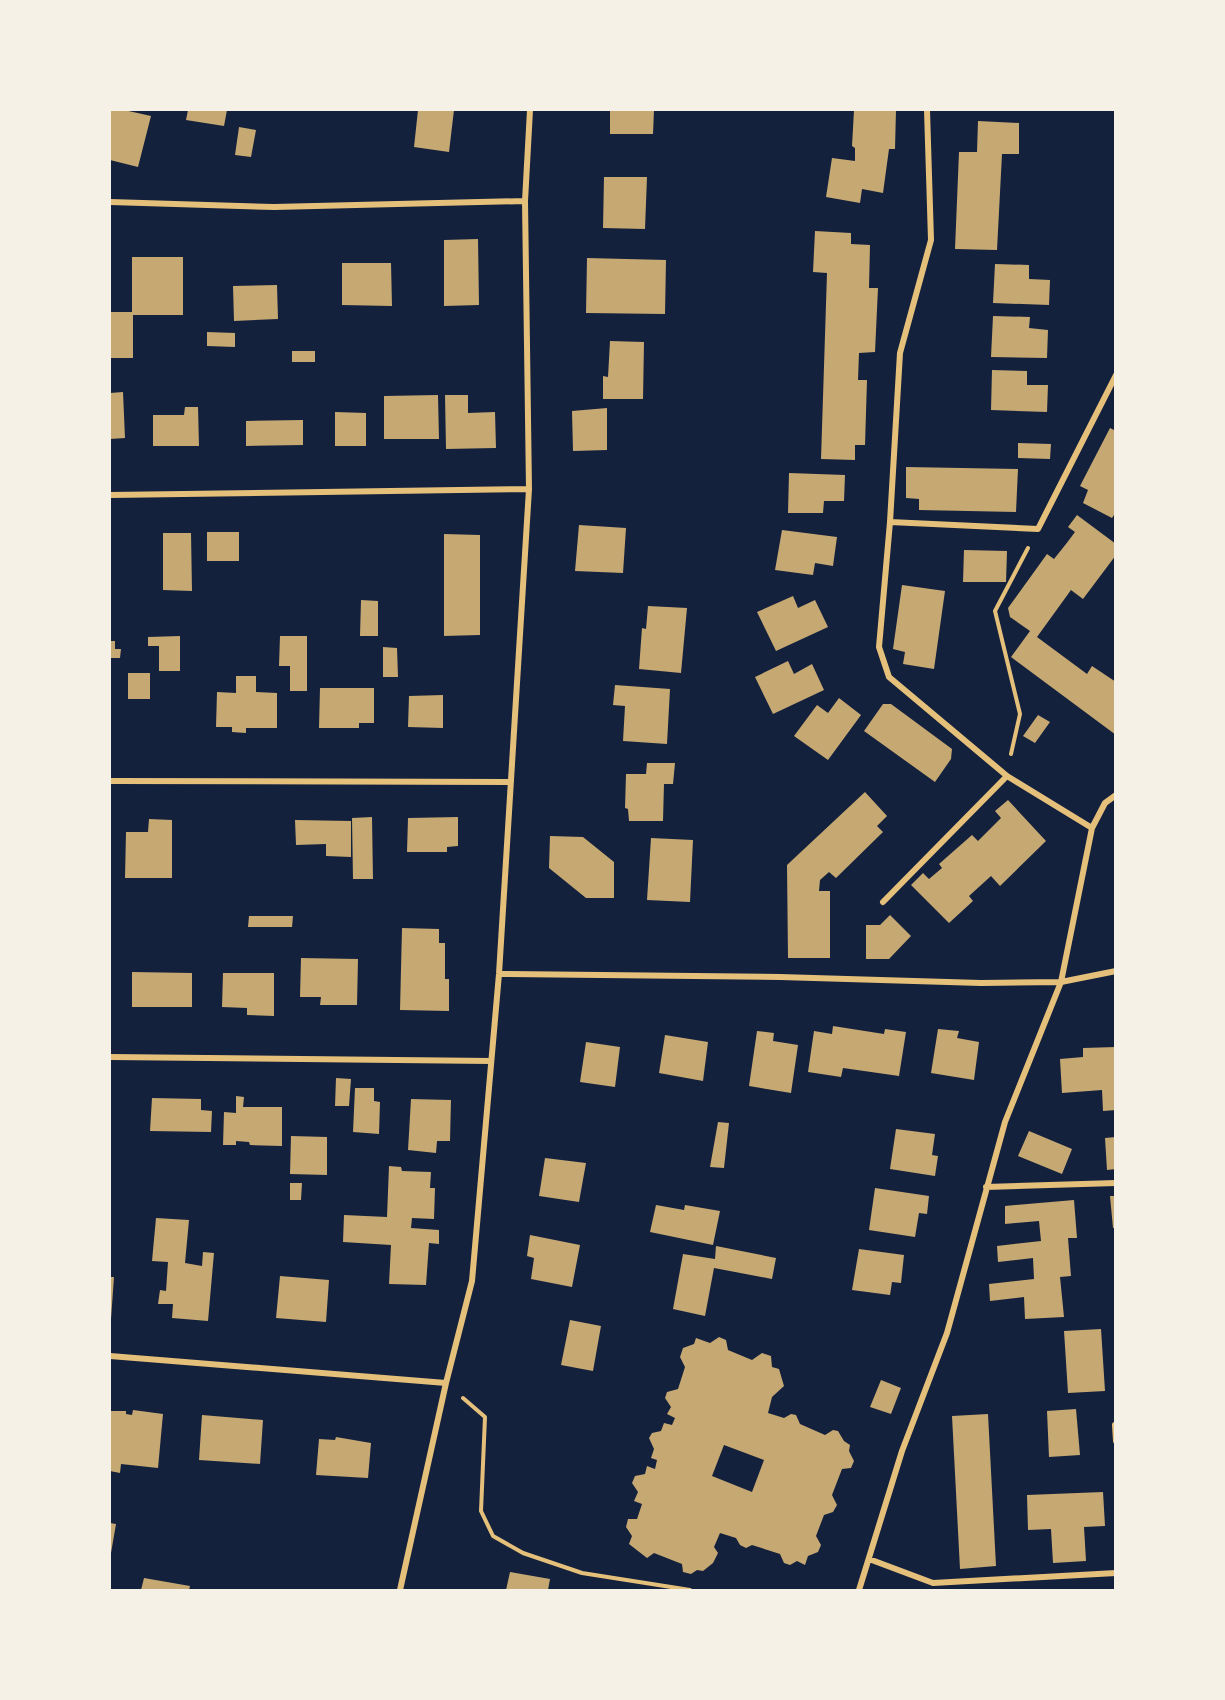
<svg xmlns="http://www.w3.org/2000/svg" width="1225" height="1700" font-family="'Playfair Display',serif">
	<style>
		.building { fill: #c6a872; fill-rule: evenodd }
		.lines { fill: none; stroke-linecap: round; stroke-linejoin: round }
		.path { stroke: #e5c07b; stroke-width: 4 }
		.minor { stroke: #e5c07b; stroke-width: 6 }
	</style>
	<rect width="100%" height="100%" fill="#14213d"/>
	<path class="building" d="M110,110H124L151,116L138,167L110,160Z
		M188,110H227L224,126L186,120Z
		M418,110H454L449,152L414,147Z
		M610,110H654L653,134H610Z
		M854,110H896L895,149H889L883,193L862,189L860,203L826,197L832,158L855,161V148L852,146Z
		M978,121L1019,123V154H1002L997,250L955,249L959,152H977Z
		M239,127L256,130L251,157L235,155Z
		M604,177H647L645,229L603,228Z
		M815,231L851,233V244L870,245L869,288H878L875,352L859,353L858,380H867L865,445H855V460L821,459L827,273L813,272Z
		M478,239L479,305L444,306V240Z
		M132,257H183V315H133V358H110V312H132Z
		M587,258L666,260L665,314L586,313Z
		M342,263H391L392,306L342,305Z
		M995,264L1029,265V279L1050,280L1049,305L993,303Z
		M277,285L278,319L234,321L233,286Z
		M993,316L1030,317L1029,328L1048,330L1047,358L991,357Z
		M207,332L235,333V347L207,346Z
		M610,341L644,342L643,399H603V376L608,377Z
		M292,351H315V362H292Z
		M992,370L1027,371V385H1048L1047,412L991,410Z
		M123,392L125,438L110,439V393Z
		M438,395L439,439H384V396Z
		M445,395H468V413L495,412L496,448L446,449Z
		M185,407H198L199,446H153V415H184Z
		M607,408V450L573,451L572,411Z
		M335,412L366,413V446H335Z
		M303,420V445L246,446V421Z
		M1110,428L1116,431V512L1112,518L1083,503L1088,490L1080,486Z
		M1018,443L1051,444L1050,459L1018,458Z
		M906,467L1018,469L1016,512L919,510V499L906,498Z
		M789,473L845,475L844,501H824L823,513H788Z
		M1077,515L1116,544V555L1083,599L1071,590L1037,637L1087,674L1092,666L1116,682V735L1011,657L1030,631L1010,617L1008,608L1047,554L1054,559L1066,544L1075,532L1068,527Z
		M579,525L626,528L623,573L575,571Z
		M782,530L837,537L833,566L815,563L813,575L775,570Z
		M207,532H239V561H207Z
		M163,533H191L192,591L163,590Z
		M444,534L480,535V635L444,636Z
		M964,550L1007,551L1006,582H963Z
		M902,585L945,591L934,669L903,664L905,652L893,649Z
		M793,596L798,608L815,600L828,627L776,651L757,612Z
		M361,600L378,601V636H360Z
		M648,606L687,608L681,673L639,669L642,628L646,629Z
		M180,636V671H159V646H148V637Z
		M280,636H307V691H290V666H279Z
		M110,641H115V649H121L120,658H110Z
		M383,647L397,648L398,677H383Z
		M788,661L794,674L812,664L824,690L773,714L755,677Z
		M128,673H150V699H128Z
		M236,676H256V692L277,693V728H246V733L232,732V727H216L217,692L236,693Z
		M615,685L670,689L667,744L623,741L625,706L613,705Z
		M320,688H374V723H359V728H319Z
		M443,695V728L408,727L409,696Z
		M839,698L861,715L828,760L794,736L817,705L828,713Z
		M883,704H891L952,749L951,759L935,782L864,731Z
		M1038,715L1050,722L1035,743L1023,736Z
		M647,763H675L673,784H664L663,821H629L628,809L625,808L626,774H646Z
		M865,792L887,816L877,826L883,832L836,878L829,872L820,880L819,891H830V958H788L787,865Z
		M1008,800L1046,841L1000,886L991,876L969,896L973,901L949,923L911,885L923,873L929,879L942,868L939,864L972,835L978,841L1001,818L995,811Z
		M372,817L373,879H353L352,818Z
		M458,817V846L447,847V852H407L408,818Z
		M149,819L172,820V878H125L126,832H148Z
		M295,820L351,821V857L326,856V844L296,845Z
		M550,836L583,837L614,862V898H586L549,868Z
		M651,838L693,840L690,902L647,900Z
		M890,915L911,936L889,959H866V925H880Z
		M249,916H293L292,927H248Z
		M402,928L439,929V943H445V979H449V1011L400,1010Z
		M301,958L358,959L357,1005H320L321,997H300Z
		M132,972L192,973V1007H132Z
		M223,973H274V1016L247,1015V1008L222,1007Z
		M833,1026L884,1034L885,1029L906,1032L899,1076L843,1068L841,1077L808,1072L814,1031L832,1034Z
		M938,1029L959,1031L957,1038L979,1042L974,1080L931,1073Z
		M757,1031L774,1033L773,1041L798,1045L791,1093L749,1086Z
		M665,1035L708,1042L703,1081L659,1073Z
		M586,1042L620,1047L615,1087L580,1082Z
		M1116,1047V1110L1103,1111L1102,1090L1062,1093L1060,1059L1083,1057V1048Z
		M336,1078L351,1079L349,1106H335Z
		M355,1088H374V1101L380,1102L379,1134L353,1132Z
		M236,1096L244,1097L243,1107H282V1146L250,1145L249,1142L236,1141V1145H223L224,1112L236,1113Z
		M152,1098L201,1099V1110L212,1111L211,1132L150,1131Z
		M411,1099L451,1100L450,1141H437L436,1153L408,1150Z
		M718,1122L729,1123L724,1168L710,1167Z
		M896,1129L935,1134L932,1155L938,1156L935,1176L890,1169Z
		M1029,1131L1072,1149L1062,1174L1018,1156Z
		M291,1136L327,1137V1175L290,1174Z
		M1116,1137V1169L1107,1170L1105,1138Z
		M545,1158L586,1163L579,1202L539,1196Z
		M389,1166L401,1167L402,1171L431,1172L430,1188H435L434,1219L412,1218L411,1228L439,1230V1244L429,1243L426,1285L389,1284L391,1245L343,1242L344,1215L387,1217Z
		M290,1183H302L301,1200H290Z
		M875,1188L929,1196L927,1214L919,1213L915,1237L869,1230Z
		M1110,1196H1116V1228H1113Z
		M1074,1200L1077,1238H1068L1071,1276L1060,1277L1064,1317L1025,1319L1024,1297L990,1301L989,1284L1034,1279L1033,1258L998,1262L997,1246L1041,1241L1039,1221L1005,1224V1206Z
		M656,1205L684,1210L685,1205L720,1211L713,1245L650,1232Z
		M156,1218L189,1220L185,1263L202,1266L203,1252L214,1253L208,1321L172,1318L173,1304H158L160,1290L166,1291L168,1262L152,1261Z
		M530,1235L580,1245L572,1287L531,1279L534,1258L527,1256Z
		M716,1246L776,1258L772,1279L714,1268L705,1316L673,1309L683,1254L715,1259Z
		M859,1249L904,1255L901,1283L892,1282L890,1295L852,1290Z
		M280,1276L329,1280L326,1322L276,1318Z
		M110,1277H114L111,1319H110Z
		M570,1320L601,1326L593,1371L561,1365Z
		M1101,1329L1105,1391L1068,1393L1064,1331Z
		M719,1337L726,1340L728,1350L752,1360L762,1353L771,1356L772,1367L779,1369L784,1386L772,1397L768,1413L784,1418L791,1414L796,1415L800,1424L825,1435L833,1430L838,1431L844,1441L850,1445L849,1451L854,1461L851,1468L842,1469L832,1495L837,1505L833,1512L824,1515L816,1536L821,1545L818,1552L808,1556L805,1565L797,1561L790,1565L784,1563L780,1554L752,1545L746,1548L740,1545L736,1538L720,1533L714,1547L718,1553L713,1563L703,1571L697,1570L691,1574L683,1572L682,1564L654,1553L647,1558L629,1544L632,1536L626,1527L628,1519H637L642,1504L634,1501L638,1492L632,1483L635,1476L645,1474L647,1466L655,1469L657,1460L651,1458L654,1449L649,1438L652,1433L661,1431L664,1423L672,1425L675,1418L667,1414L671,1407L665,1398L667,1392L678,1389L685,1367L680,1357L683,1348L694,1344L696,1338L710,1343ZM724,1445L764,1460L752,1492L712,1476Z
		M881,1380L901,1388L891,1414L870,1407Z
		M1076,1409L1080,1455L1049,1457L1047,1411Z
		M133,1410L163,1414L158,1468L121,1464L120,1473L110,1471V1411H126V1414L132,1415Z
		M988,1414L996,1566L960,1569L952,1416Z
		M202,1415L263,1420L260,1464L199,1460Z
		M336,1437L371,1443L368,1478L316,1475L319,1439L335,1440Z
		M1103,1492L1105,1526L1084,1527L1086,1561L1053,1563L1051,1529L1028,1530L1027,1495Z
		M110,1523L116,1524L111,1553H110Z
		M510,1572L550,1579L548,1590H506Z
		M144,1578L190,1586L189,1590H141Z"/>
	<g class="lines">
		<path class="path" d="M1011,754L1020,714L995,611L1028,548
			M463,1398L485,1417L481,1511L493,1536L523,1553L582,1573L690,1590"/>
		<path class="minor" d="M110,202L274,207L525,201
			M110,495L529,489
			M890,522L1038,529L1116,375
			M110,781L509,782
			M1092,828L1105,803L1116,795
			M883,902L1007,776
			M499,974L780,977L981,983L1061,982L1116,971
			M110,1057L491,1061
			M986,1187L1116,1183
			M110,1356L446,1383
			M1115,1425L1116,1441
			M869,1559L933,1583L1116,1573
			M400,1590L446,1383L472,1281L499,974L529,489L525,201L530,110
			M859,1590L902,1451L947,1333L1005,1122L1061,982L1092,828L1007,776L889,677L879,647L890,522L900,353L931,240L927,110"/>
	</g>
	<rect width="1225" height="1700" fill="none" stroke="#f6f1e7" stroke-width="222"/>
</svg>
